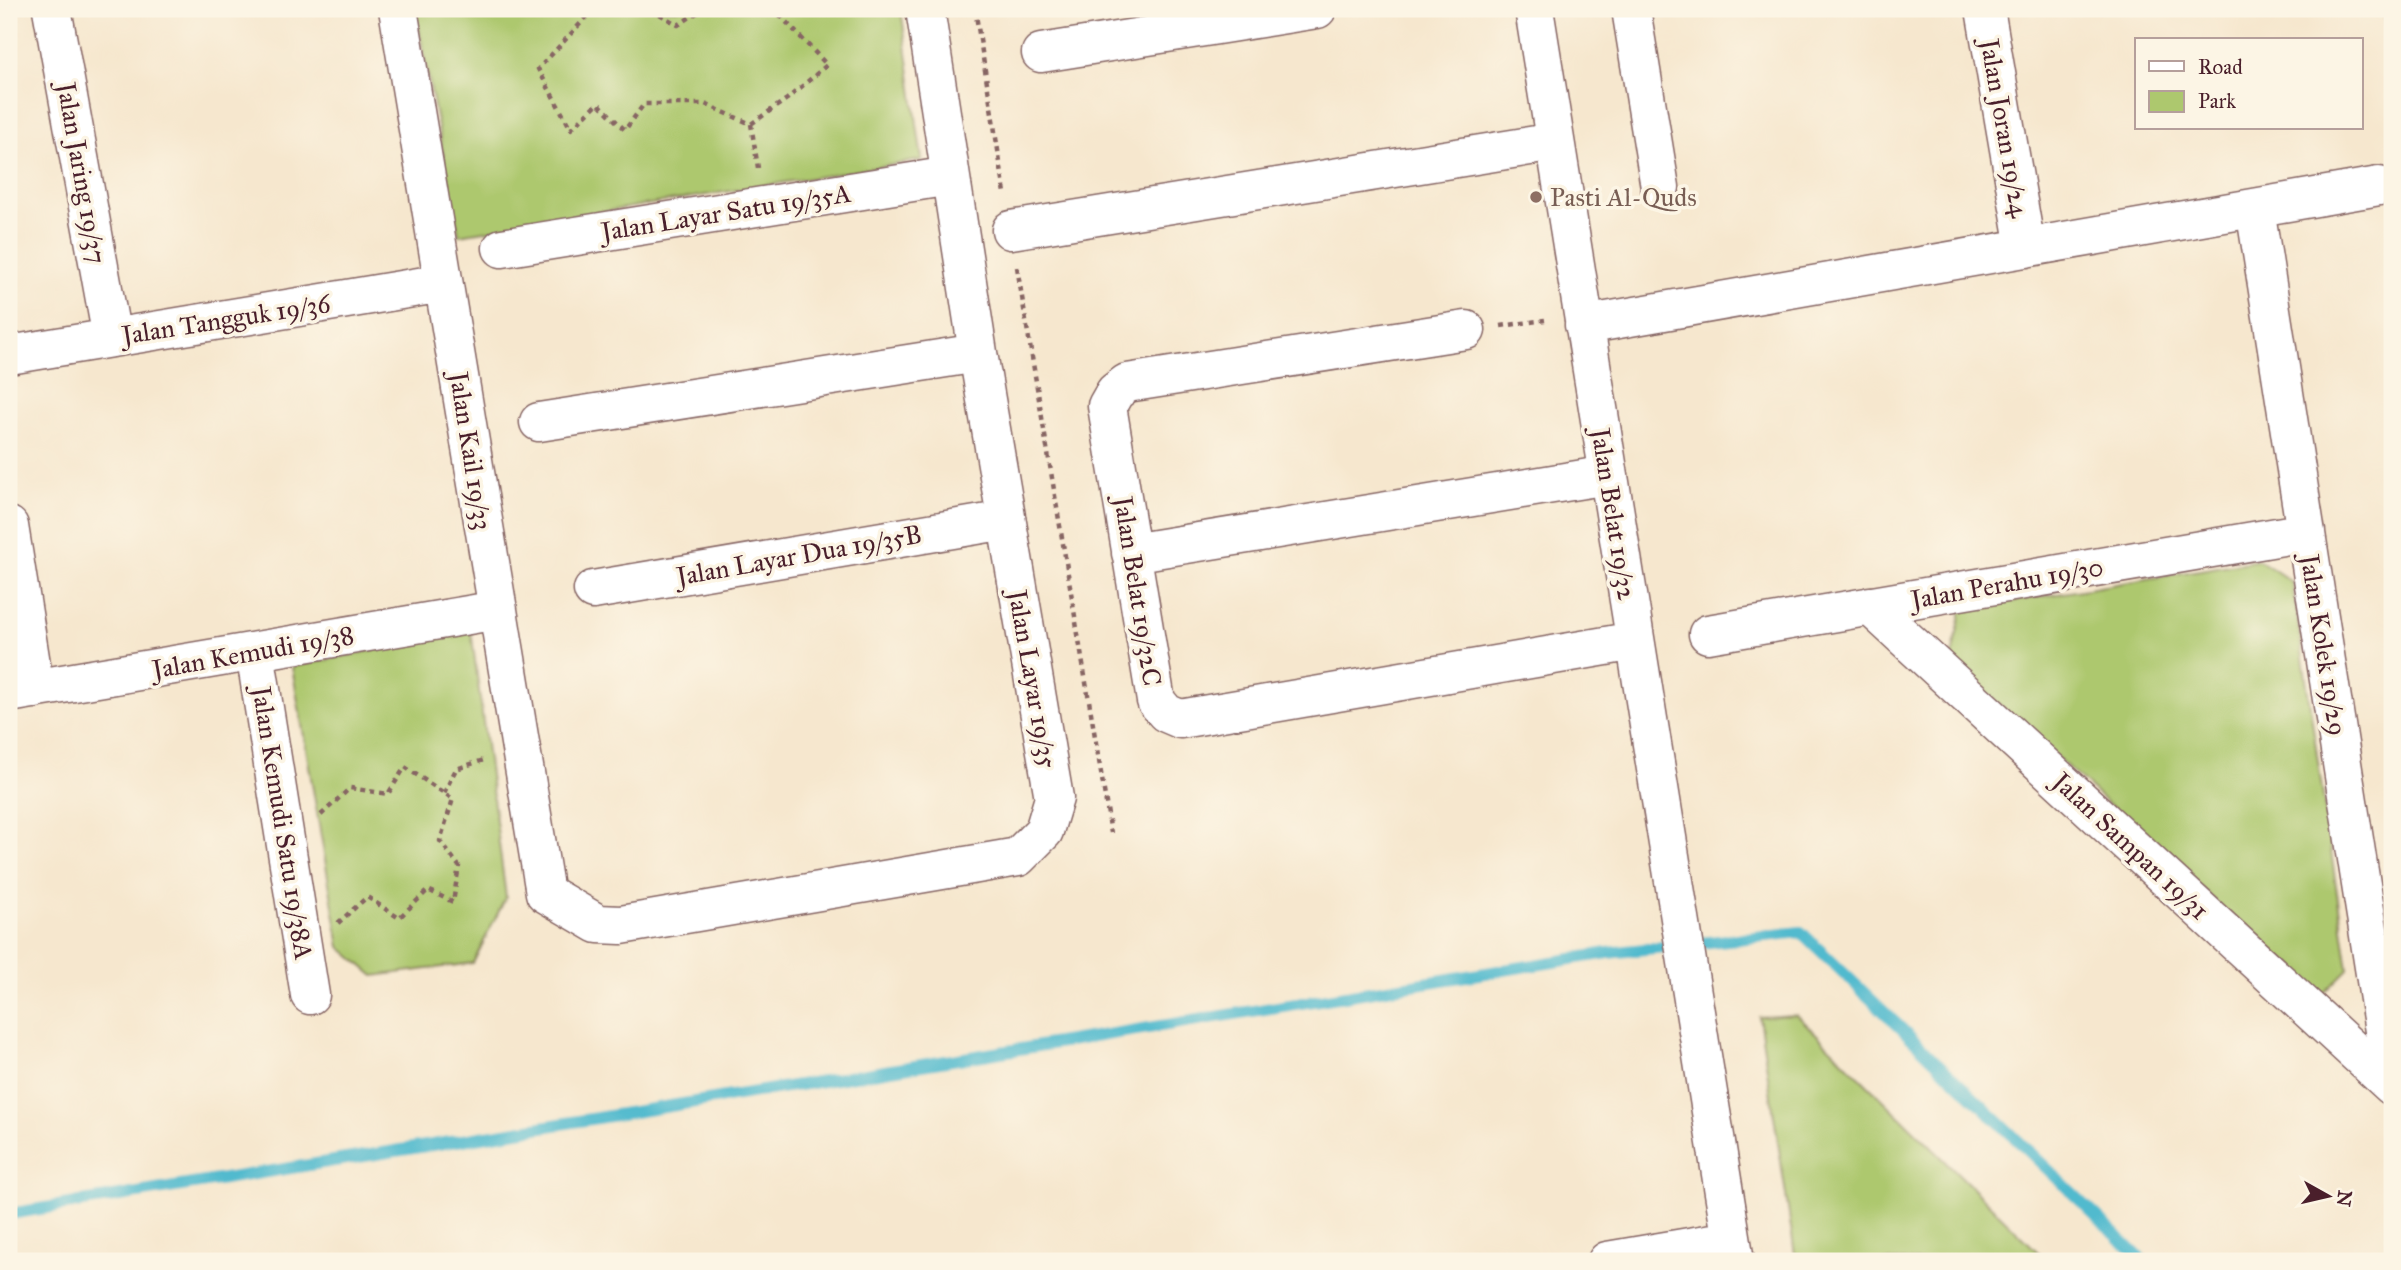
<svg xmlns="http://www.w3.org/2000/svg" width="2401" height="1270" font-family="'IM FELL Great Primer',serif">
	<style>
		.green { fill: #adc86e; stroke: #7c744c; stroke-width: 2 }
		.lines { fill: none; stroke-linecap: round; stroke-linejoin: round }
		.stream { stroke: #51bace; stroke-width: 12 }
		.minor-casing { stroke: #866564; stroke-width: 41 }
		.path { stroke: #866564; stroke-width: 4.5; stroke-dasharray: 5 5; stroke-linecap: butt }
		.minor { stroke: #fff; stroke-width: 38 }
		.education-dot { fill: #8d6e63; stroke: #fcf5e5; stroke-width: 2.5 }
		.labels { text-anchor: middle; dominant-baseline: central; stroke-width: 7; stroke-linejoin: round; paint-order: stroke }
		.street-label { font-size: 26px; fill: #4a1f2b; stroke: #fcf5e5 }
		.education-label { font-size: 26px; fill: #785e54; stroke: #fcf5e5; text-anchor: start }
	</style>
	<rect width="100%" height="100%" fill="#fcf5e5"/>
	<filter id="ink" filterUnits="userSpaceOnUse"><feTurbulence type="fractalNoise" baseFrequency=".0143" numOctaves="2"/><feDisplacementMap in="SourceGraphic" scale="14" xChannelSelector="R" yChannelSelector="G"/><feConvolveMatrix kernelMatrix="1 2 1 2 8 2 1 2 1" color-interpolation-filters="sRGB"/></filter>
	<filter id="wash" filterUnits="userSpaceOnUse"><feTurbulence type="fractalNoise" baseFrequency=".00686" numOctaves="4" result="noise"/><feDisplacementMap in="SourceGraphic" scale="28" xChannelSelector="R" yChannelSelector="G"/><feGaussianBlur stdDeviation="1.57" result="paint"/><feColorMatrix in="noise" values="0 0 0 0 0 0 0 0 0 0 0 0 0 0 0 0 0 1.4 0 .05"/><feComposite in="paint" operator="in"/></filter>
	<g filter="url(#wash)">
		<rect width="100%" height="100%" fill="#f6e7ce"/>
		<path class="green" d="M415,9H901L922,160L459,235Z
			M2384,9H2392V62Z
			M2259,560L2292,582L2348,969L2320,997L1951,661L1962,610Z
			M471,630L506,897L473,963L374,976L340,947L292,667Z
			M1797,1015L2047,1261H1796L1759,1017Z"/>
		<g class="lines">
			<path class="stream" d="M9,1214L1608,953L1801,932L2143,1261"/>
		</g>
	</g>
	<g filter="url(#ink)">
		<g class="lines">
			<defs>
				<path id="minor" d="M52,9L112,338
					M398,9L545,893L598,924L621,925L1018,857L1044,831L1054,798L978,353L925,9
					M1534,9L1735,1261
					M1631,9L1660,187
					M1985,9L2026,248
					M1041,53L1317,9
					M2255,208L2392,1082
					M1011,230L1555,142
					M502,248L950,176
					M1584,325L2379,186
					M1466,330L1127,383L1115,392L1107,406L1156,701L1166,713L1180,719L1635,641
					M9,355L443,283
					M539,422L978,353
					M9,526L35,689
					M1131,553L1608,475
					M593,590L1006,520
					M1870,606L2392,1086
					M1708,634L2306,532
					M255,652L310,995
					M9,693L498,610
					M1607,1261L1731,1240"/>
			</defs>
			<use href="#minor" class="minor-casing"/>
			<path class="path" d="M594,9L538,69L571,129L598,103L625,130L644,104H705L751,124L787,99L827,65L774,9
				M651,9L678,25L703,9
				M975,9L1005,193
				M751,124L758,168
				M1017,267L1111,833
				M1501,326L1545,320
				M444,793L456,769L484,760
				M321,815L350,788L388,794L405,767L453,799L440,841L459,866L453,902L428,890L399,918L367,897L338,923"/>
			<use href="#minor" class="minor"/>
		</g>
	</g>
	<circle class="education-dot" cx="1536" cy="197" r="7"/>
	<g class="labels">
		<g class="street-label">
			<text transform="translate(2005 128) rotate(80)">Jalan Joran 19/24</text>
			<text transform="translate(82 173) rotate(80)">Jalan Jaring 19/37</text>
			<text transform="translate(726 212) rotate(-9)">Jalan Layar Satu 19/35A</text>
			<text transform="translate(226 319) rotate(-9)">Jalan Tangguk 19/36</text>
			<text transform="translate(471 451) rotate(81)">Jalan Kail 19/33</text>
			<text transform="translate(1614 514) rotate(81)">Jalan Belat 19/32</text>
			<text transform="translate(799 555) rotate(-10)">Jalan Layar Dua 19/35B</text>
			<text transform="translate(2007 583) rotate(-10)">Jalan Perahu 19/30</text>
			<text transform="translate(1138 591) rotate(81)">Jalan Belat 19/32C</text>
			<text transform="translate(2324 645) rotate(81)">Jalan Kolek 19/29</text>
			<text transform="translate(253 652) rotate(-10)">Jalan Kemudi 19/38</text>
			<text transform="translate(1033 679) rotate(80)">Jalan Layar 19/35</text>
			<text transform="translate(283 823) rotate(81)">Jalan Kemudi Satu 19/38A</text>
			<text transform="translate(2131 846) rotate(43)">Jalan Sampan 19/31</text>
		</g>
		<g class="education-label">
			<text x="1550" y="197">Pasti Al-Quds</text>
		</g>
	</g>
	<rect width="2401" height="1270" fill="none" stroke="#fcf5e5" stroke-width="35"/>
	<rect x="2135" y="38" width="228" height="91" fill="#fcf5e5" stroke="#b59f9b" stroke-width="2"/>
	<rect x="2149" y="61" width="35" height="10" fill="#ffffff" stroke="#b59f9b" stroke-width="2"/>
	<text x="2198" y="74" font-size="21" fill="#4a1f2b">Road</text>
	<rect x="2149" y="91" width="35" height="21" fill="#adc86e" stroke="#b59f9b" stroke-width="2"/>
	<text x="2198" y="108" font-size="21" fill="#4a1f2b">Park</text>
	<g transform="translate(2328 1196) rotate(98)" stroke="#fcf5e5" stroke-width="5" paint-order="stroke">
	<path d="M0-5L12 26L0 18L-12 26Z" fill="#4a1f2b"/>
	<text y="-10" font-size="19" font-weight="bold" text-anchor="middle" fill="#4a1f2b">N</text>
	</g>
</svg>
